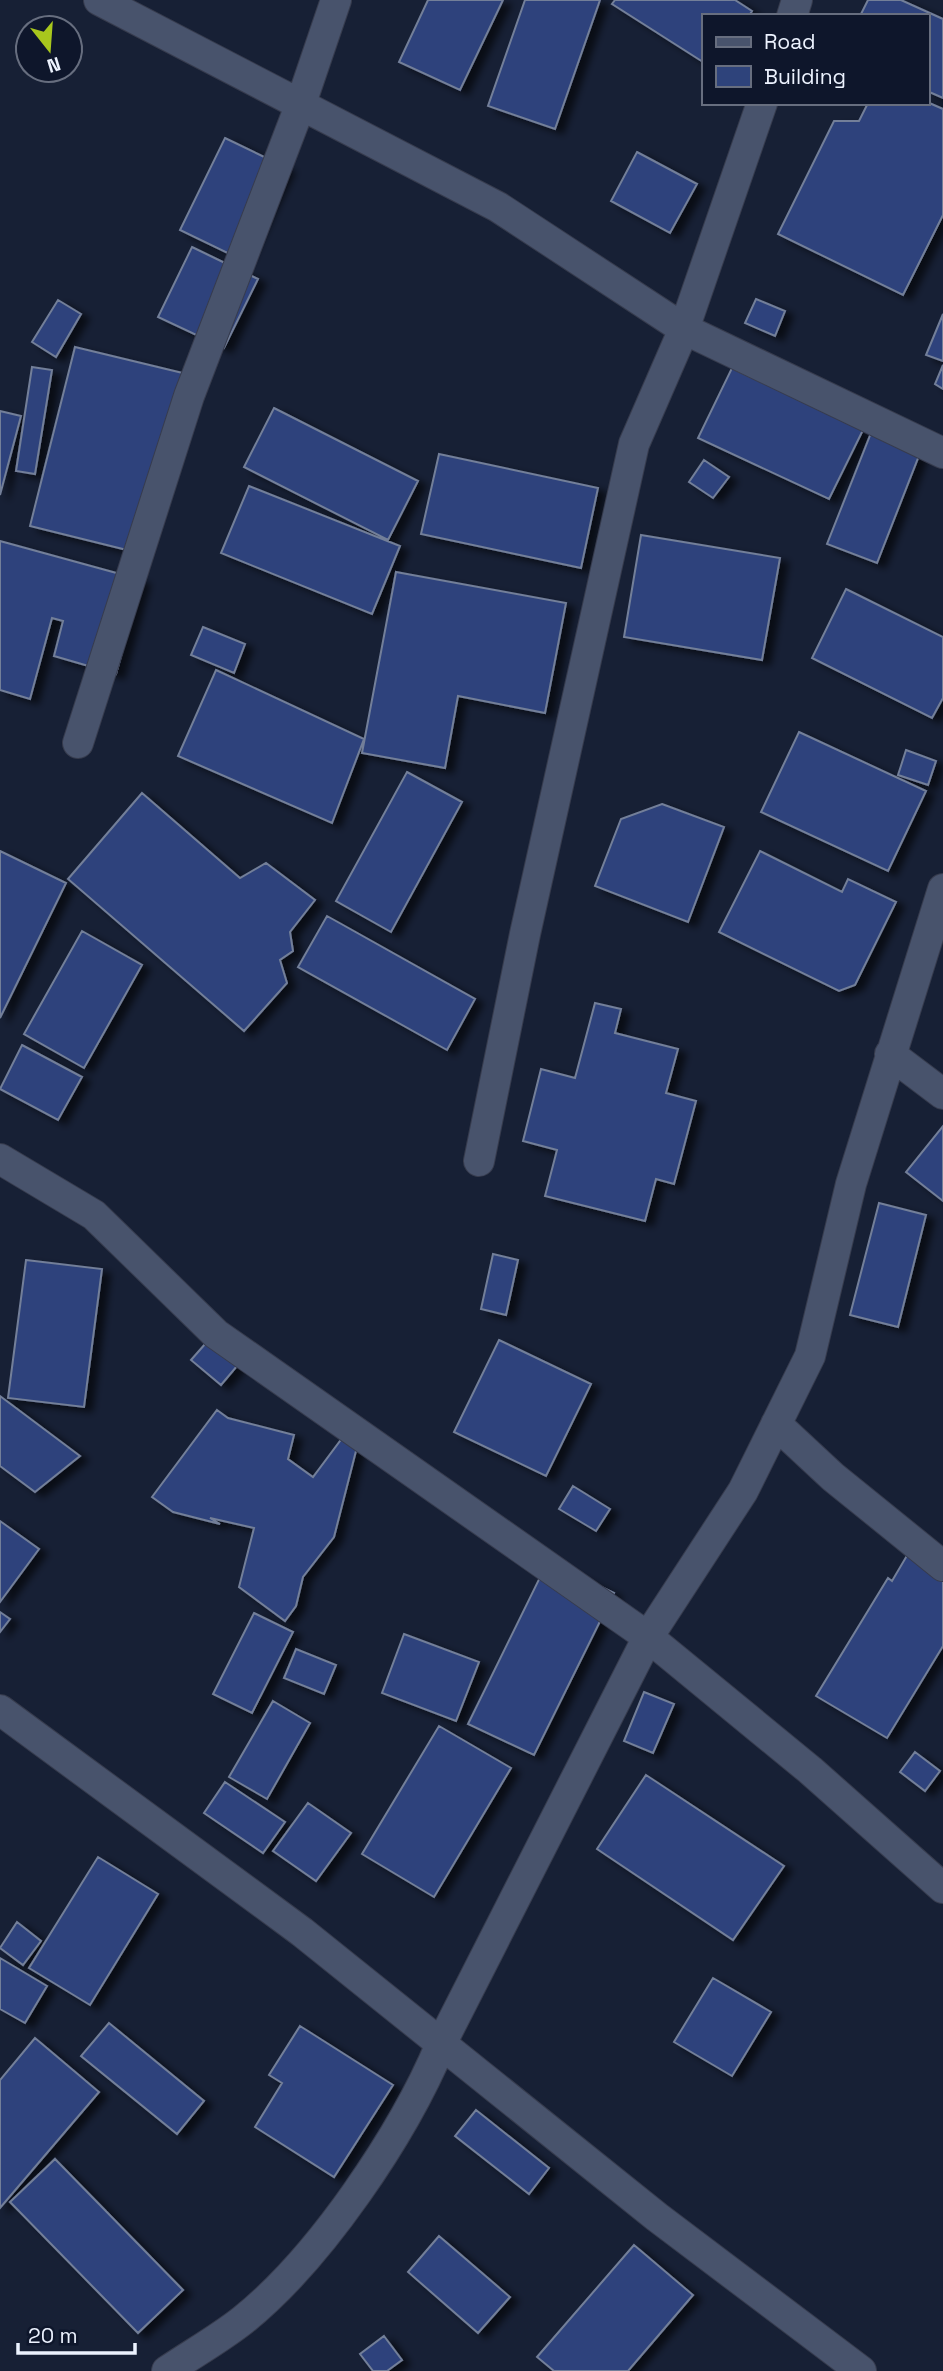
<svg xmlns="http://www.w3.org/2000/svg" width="943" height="2371" font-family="'Space Grotesk',sans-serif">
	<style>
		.building { fill: #2e437b; stroke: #737f99; stroke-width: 2; filter: url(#shadow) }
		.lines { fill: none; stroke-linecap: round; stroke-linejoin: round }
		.street-casing { stroke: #373c4e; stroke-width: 32 }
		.street { stroke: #48536c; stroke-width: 30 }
	</style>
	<defs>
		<filter id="shadow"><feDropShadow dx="8" dy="4.5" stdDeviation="3.5" flood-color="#0009"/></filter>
	</defs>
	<rect width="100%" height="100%" fill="#172035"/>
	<path class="building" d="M428,0H503L460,90L399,62Z
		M525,0H600L555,129L488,106Z
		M615,0H735L752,11L749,16H703V62L612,4Z
		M868,0H901L943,19V98L927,91V16H860Z
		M927,102L943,109V215L903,295L778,234L834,121H859L868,103Z
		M225,138L287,168L242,260L180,230Z
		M637,152L697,184L670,233L611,201Z
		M192,247L258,279L224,348L158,317Z
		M756,299L785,311L775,336L745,323Z
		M58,300L81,314L56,357L32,342Z
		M943,314V361L926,355Z
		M75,347L191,375L139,553L30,526Z
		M943,365V389L935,384Z
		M32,367L52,370L35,474L16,471Z
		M732,368L863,430L829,499L698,438Z
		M274,408L418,481L388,540L244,467Z
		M0,411L21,416L0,495Z
		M871,433L920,453L877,563L827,544Z
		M439,454L598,488L581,568L421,534Z
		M704,460L729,477L713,498L689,482Z
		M249,486L400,546L372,614L221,553Z
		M641,535L780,558L762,660L624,637Z
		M0,541L142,580L116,674L54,656L63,621L52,618L30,699L0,690Z
		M396,572L566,603L545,713L458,696L445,768L362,753Z
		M846,589L943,637V698L932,718L812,658Z
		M203,627L245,644L234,673L191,655Z
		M216,670L364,739L332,823L178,756Z
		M799,732L926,791L888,871L761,812Z
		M906,750L936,761L928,785L898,775Z
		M407,772L462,802L391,932L336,901Z
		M142,793L240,878L266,863L315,900L290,932L293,951L280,960L287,983L244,1031L68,879Z
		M662,804L724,827L688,922L595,886L621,819Z
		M0,851L66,883L0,1018Z
		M760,851L842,892L848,879L896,902L855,985L839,991L719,932Z
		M327,916L475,999L447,1050L298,967Z
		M82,931L142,965L84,1068L24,1034Z
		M595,1003L621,1009L615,1033L678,1049L666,1093L696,1101L674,1184L656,1179L645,1221L545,1196L557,1150L523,1141L541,1069L575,1078Z
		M22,1045L82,1077L58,1120L0,1089Z
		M943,1126V1201L906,1172Z
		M879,1203L926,1215L898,1327L850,1315Z
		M493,1254L518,1260L506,1315L481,1309Z
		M26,1260L102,1269L84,1407L8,1398Z
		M213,1335L243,1359L221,1385L191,1360Z
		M499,1340L591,1384L546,1476L454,1432Z
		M0,1396L80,1456L35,1492L0,1466Z
		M217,1410L228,1418L294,1435L288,1459L313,1477L343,1437L357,1447L334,1537L303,1577L296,1606L285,1621L239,1587L254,1528L210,1518L220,1524L173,1512L152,1497Z
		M573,1486L610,1509L596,1531L559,1509Z
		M0,1521L39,1549L0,1602Z
		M912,1547L943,1565V1646L887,1738L816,1696L888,1578L892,1581Z
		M548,1561L614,1593L534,1755L468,1724Z
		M0,1612L10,1619L0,1632Z
		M254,1613L293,1632L252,1713L213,1694Z
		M404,1634L479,1662L456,1721L382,1693Z
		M296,1649L336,1665L324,1694L284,1678Z
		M644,1692L674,1704L653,1753L624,1741Z
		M273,1701L310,1723L267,1799L229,1777Z
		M439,1726L511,1768L434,1897L362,1854Z
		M915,1752L940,1771L925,1791L900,1772Z
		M646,1775L784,1866L733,1940L597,1849Z
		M225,1782L285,1822L263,1853L204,1813Z
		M308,1803L351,1833L316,1881L273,1851Z
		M98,1857L158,1894L90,2005L29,1968Z
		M17,1922L41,1941L23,1965L0,1948Z
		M0,1958L47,1986L25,2023L0,2009Z
		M713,1978L771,2012L732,2076L674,2042Z
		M109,2023L204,2101L177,2134L81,2056Z
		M300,2026L393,2085L334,2177L255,2127L282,2083L269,2075Z
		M35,2038L99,2092L0,2208V2080Z
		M476,2110L549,2168L529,2194L455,2136Z
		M55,2159L183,2290L138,2333L10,2202Z
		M439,2236L510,2297L478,2333L408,2272Z
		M634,2245L693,2295L628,2371H554L537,2357Z
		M384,2336L402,2360L387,2371H373L360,2354Z"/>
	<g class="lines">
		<defs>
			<path id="street" d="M99,0L498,207L684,329L943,453
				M792,16L797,0
				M78,743L189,396L300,106L336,0
				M890,1054L943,1094
				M0,1159L94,1215L216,1334L648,1637L810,1770L943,1888
				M479,1161L525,934L634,444L684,329L762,103
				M776,1424L833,1477L943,1566
				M0,1710L302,1932L657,2217L861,2371
				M167,2371C192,2354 219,2339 243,2320C320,2258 403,2135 441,2044L648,1637L743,1491L810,1356L851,1184L943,889"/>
		</defs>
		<use href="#street" class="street-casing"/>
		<use href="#street" class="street"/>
	</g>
	<rect x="702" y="14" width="228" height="91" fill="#0e162b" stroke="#676e7f" stroke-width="2"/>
	<rect x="716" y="37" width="35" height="10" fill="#48536c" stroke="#676e7f" stroke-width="2"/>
	<text x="764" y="49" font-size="21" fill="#ecf2fe">Road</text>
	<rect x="716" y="66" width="35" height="21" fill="#2e437b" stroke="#676e7f" stroke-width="2"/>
	<text x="764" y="84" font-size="21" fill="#ecf2fe">Building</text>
	<g transform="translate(49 49) rotate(163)"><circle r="33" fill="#0e162b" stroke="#676e7f" stroke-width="2"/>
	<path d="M0-5L12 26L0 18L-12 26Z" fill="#a8c71d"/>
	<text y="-10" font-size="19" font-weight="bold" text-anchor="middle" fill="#ecf2fe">N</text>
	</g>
	<path d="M18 2343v10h117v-10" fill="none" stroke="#ecf2fe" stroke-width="3.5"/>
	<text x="28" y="2343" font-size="21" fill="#ecf2fe" stroke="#0e162b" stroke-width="5" paint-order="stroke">20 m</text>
</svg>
